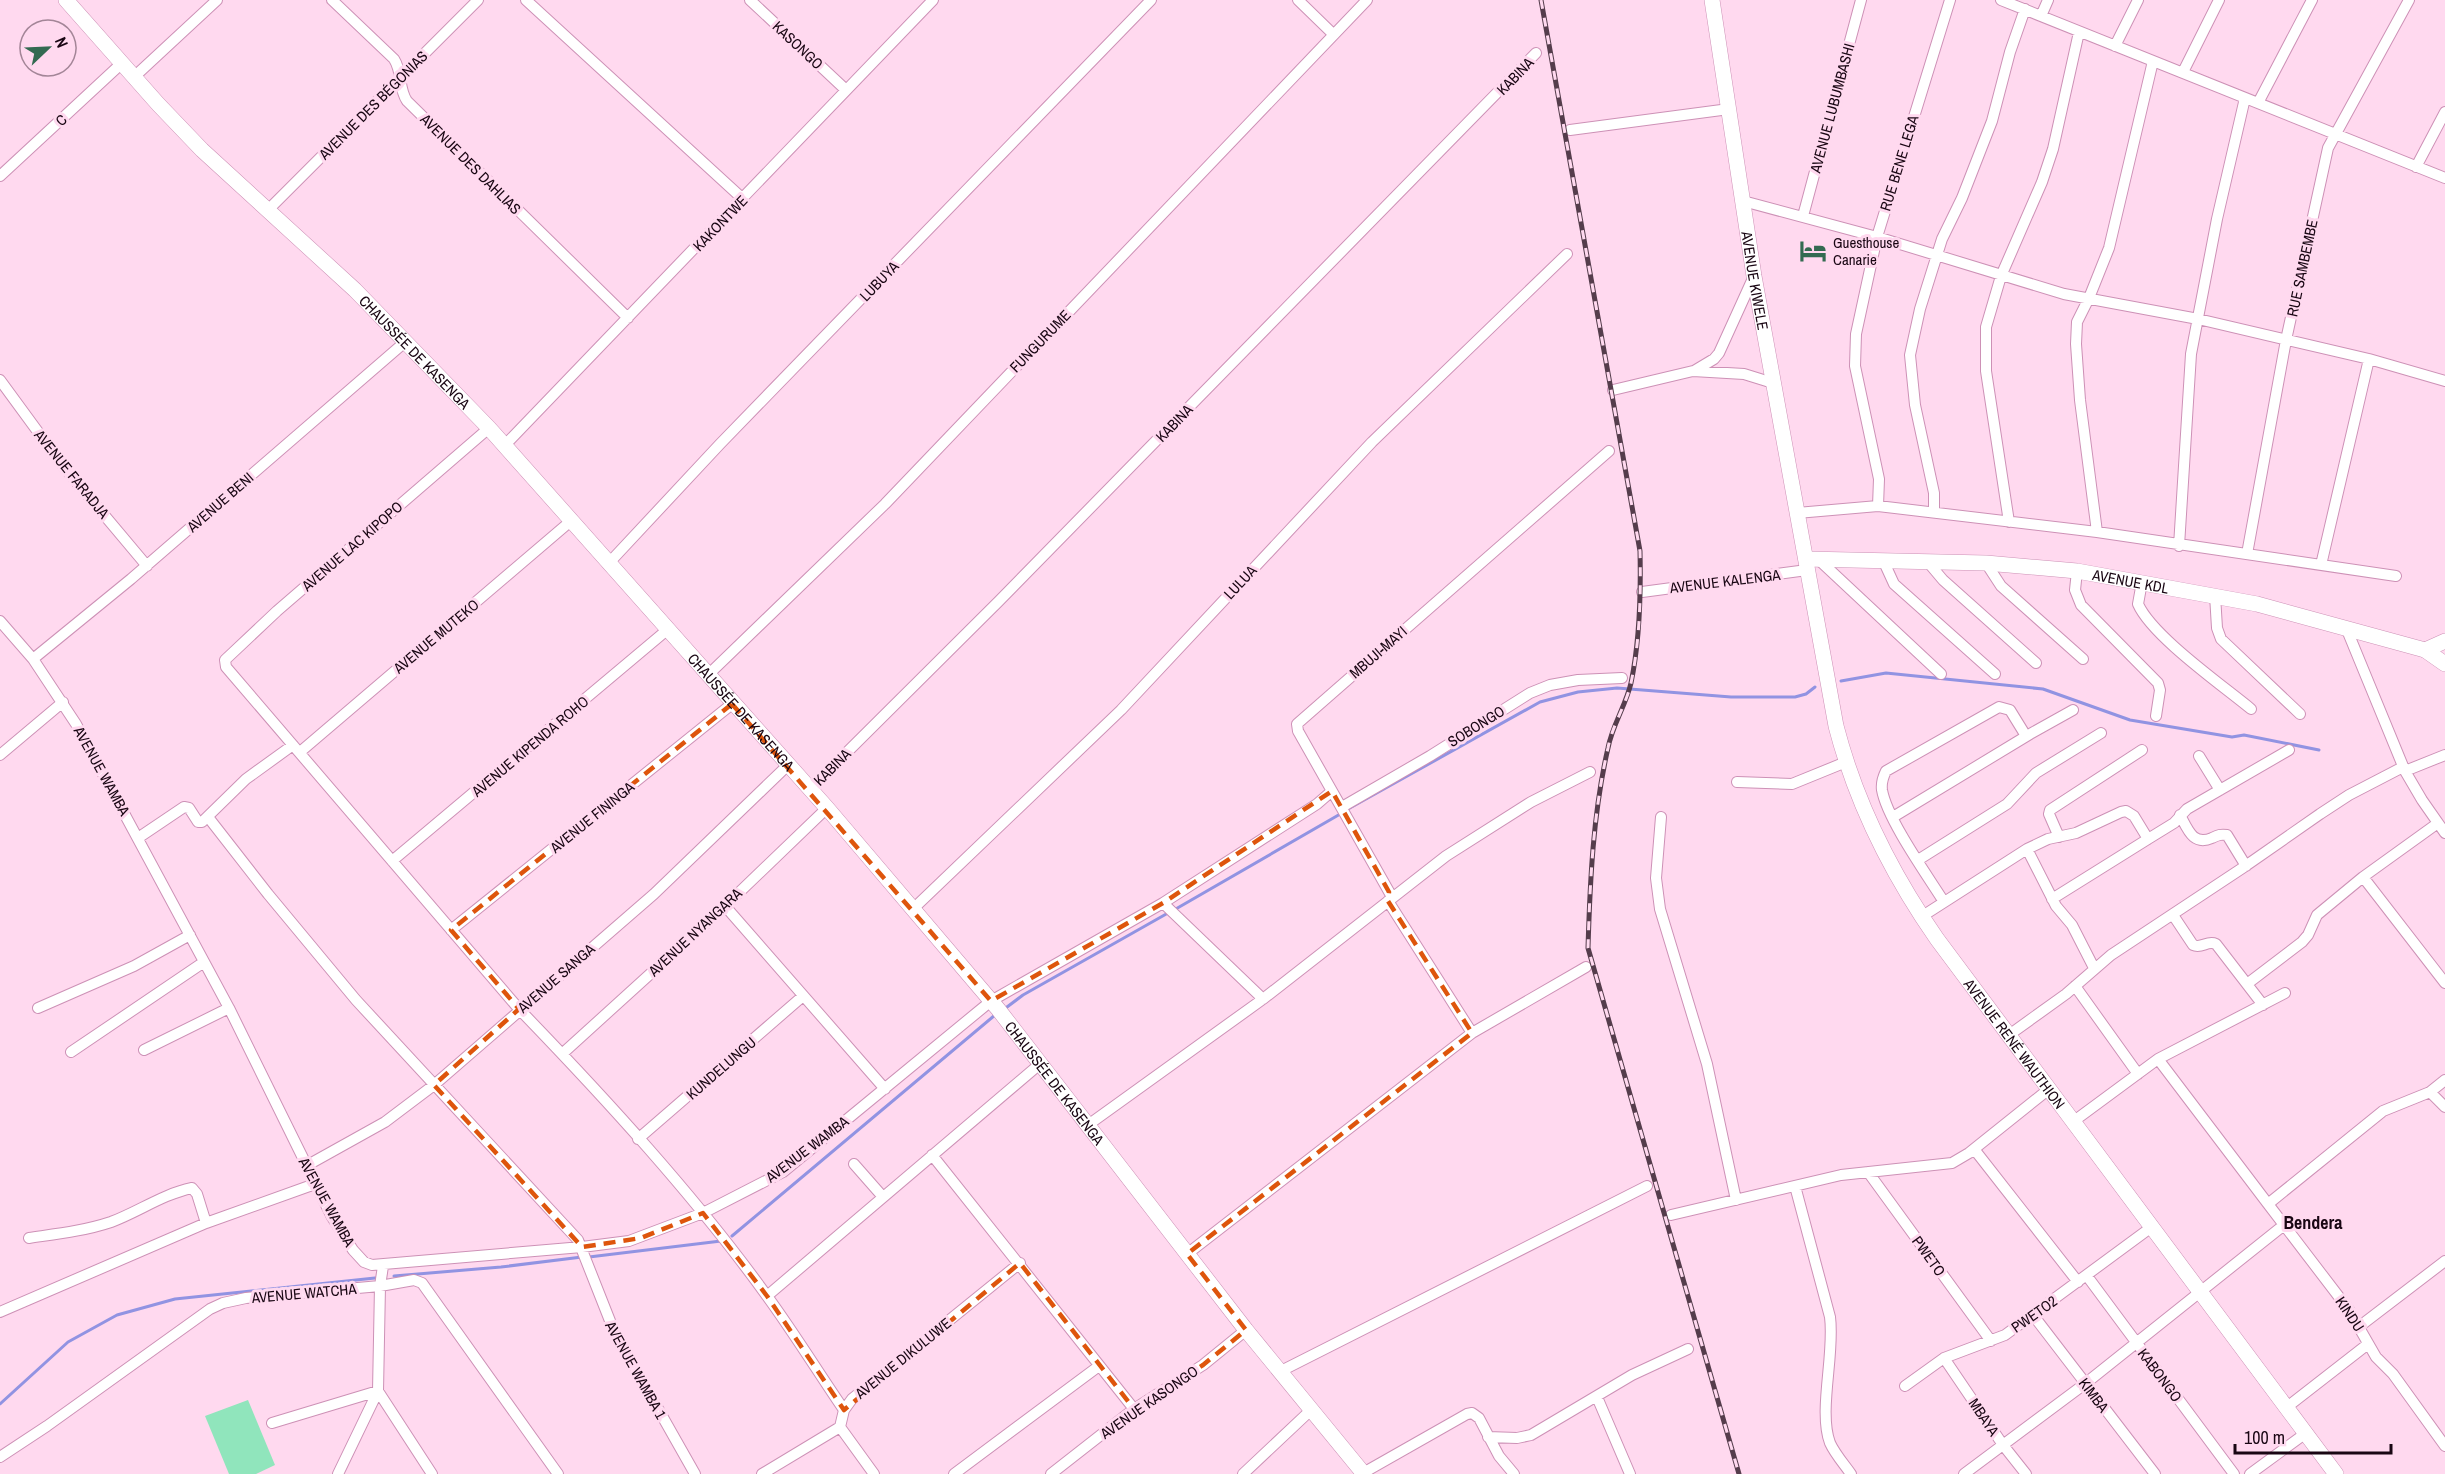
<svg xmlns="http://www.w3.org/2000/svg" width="2445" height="1474" font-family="'Archivo Narrow',sans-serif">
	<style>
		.green { fill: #90e5bc }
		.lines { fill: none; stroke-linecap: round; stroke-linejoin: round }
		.stream { stroke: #9193e2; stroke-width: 3 }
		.street-casing { stroke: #cd91b6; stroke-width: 12 }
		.secondary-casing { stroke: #cd91b6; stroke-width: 16 }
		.street { stroke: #fff; stroke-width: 10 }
		.secondary { stroke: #fff; stroke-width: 15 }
		.rail-casing { stroke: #553d4c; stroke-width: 5 }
		.rail { stroke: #ffd9ef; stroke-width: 3; stroke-dasharray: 9; stroke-linecap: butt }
		.marked { fill: none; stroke: #de550c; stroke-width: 4.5; stroke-dasharray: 12 8; stroke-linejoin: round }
		.labels { text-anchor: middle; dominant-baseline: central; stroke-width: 6; stroke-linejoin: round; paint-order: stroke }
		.street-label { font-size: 15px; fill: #190613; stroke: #ffd9ef }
		.poi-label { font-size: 15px; fill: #190613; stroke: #ffd9ef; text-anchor: start }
		.quarter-label { font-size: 18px; font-weight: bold; fill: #190613; stroke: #ffd9ef }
	</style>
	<rect width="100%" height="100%" fill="#ffd9ef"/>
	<path class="green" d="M248,1400L275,1465L256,1474H229L205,1416Z"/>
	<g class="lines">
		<path class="stream" d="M1841,681L1886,673L2043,689L2130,720L2232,737L2244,735L2319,750
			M1348,809L1540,702L1578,692L1617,688L1731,697H1795L1806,694L1815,687
			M1174,910L1342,813
			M1003,1010L1023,995L1168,913
			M732,1236L995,1015
			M589,1257L721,1241
			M394,1276L501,1267L582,1257
			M0,1404L68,1342L117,1315L175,1299L375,1278"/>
		<defs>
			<path id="street" d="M332,0L394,59C403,73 398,88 407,101L628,318
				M526,0L743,199
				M750,0L846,90
				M1298,0L1333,34
				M2001,0L2445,178
				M2041,16L2048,0
				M2115,46L2138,0
				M2183,72L2219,0
				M134,77L217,0
				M2258,103L2312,0
				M1570,130L1729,109
				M2416,167L2445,112
				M0,176L122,63
				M1743,201L1877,237L2064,294L2198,319L2369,359L2445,381
				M268,210L478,0
				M1803,216L1861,0
				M1694,371L1714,359L1719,353L1754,276
				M0,380L63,466L147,566
				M1613,390L1693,371L1744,374L1773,383
				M489,428L277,611L225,660L226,667L519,1009C605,1098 695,1196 767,1296C794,1333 818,1372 844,1410
				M505,445L933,0
				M1878,506L1879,479L1855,366L1856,334L1877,237L1950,0
				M1934,512V493L1915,405L1910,355L1920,309L1942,239L1962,198L1992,121L2010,52L2025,9
				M1797,513L1878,506L2097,532L2396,576
				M2009,522L1986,371V327L2001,276L2042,182L2053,149L2079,32
				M2097,532L2080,400L2076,344L2077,322L2089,298L2109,248L2153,61
				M2179,546L2191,354L2217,219L2245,98
				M2247,554L2286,340L2328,148L2409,0
				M1818,559L1941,674
				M1883,560L1894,584L1995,674
				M1927,561L1943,580L2036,663
				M1986,563L2001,586L2083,659
				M608,564L720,444L1151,0
				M2321,565L2369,359
				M2077,571L2075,590L2081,605L2158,683L2160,690L2156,716
				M2142,582L2138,604C2152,636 2222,685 2251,709
				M1642,592L1807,570
				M2215,595L2217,628L2221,639L2300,714
				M0,621L33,659L76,724L229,1008L332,1217L353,1250L364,1262L372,1265L582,1247L629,1241L703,1213L783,1172L991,1001L1163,903L1317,804L1332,791
				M2347,630L2405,771L2422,800L2445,833
				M33,659L131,579L405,342
				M708,675L885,504L1367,0
				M300,752L572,520
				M0,755L63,702
				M2199,756L2220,790
				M2405,771L2445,755
				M1737,782L1792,784L1846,762
				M810,789L999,601L1536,53
				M1342,807L1430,756L1530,693L1550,685L1578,680L1622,678
				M2180,815C2188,830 2193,846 2212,838C2218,835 2221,834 2227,835L2246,866
				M208,817L268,894L356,1000L578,1240L614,1331L695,1474
				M1661,817L1656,878L1660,909L1707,1064L1736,1200
				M1893,817L2030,734L2073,710
				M2059,837L2049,814L2050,810L2142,750
				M138,838L184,807L189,808L198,822H202L246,779L293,745
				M2027,849L2056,906L2072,925L2094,968
				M1918,860L2007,804L2036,773L2101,733
				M392,861L667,630
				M2363,877L2445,983
				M1392,897L1298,731L1297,724L1609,451
				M2052,899L2148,839
				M1388,901L1472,1033
				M1944,902C1927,875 1887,819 1882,790C1881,783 1883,777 1886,771L1999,707L2010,710L2026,736
				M1163,903L1263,999
				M725,906L885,1089
				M913,909L1121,710L1372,442L1567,254
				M2173,915L2193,945C2202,949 2207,940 2216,944L2263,1005
				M1921,917L2027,849L2048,839L2076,833L2121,812L2126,811L2134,816L2148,839L2174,823L2187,809L2289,750
				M451,930L732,704
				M2247,984L2302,942L2308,935L2317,915L2363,877L2438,823
				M2075,986L2138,1074
				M38,1008L134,966L190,935
				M2009,1035L2066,994L2111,955L2244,867L2320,814L2349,795L2403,767
				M144,1050L229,1008
				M71,1052L204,962
				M562,1054L725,906L827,808
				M2158,1059L2268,1204L2383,1111L2430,1092L2445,1080
				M2430,1092L2445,1107
				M2074,1121L2158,1059L2285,993
				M1088,1125L1263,999L1446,856L1531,802L1590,772
				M638,1139L803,996
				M1974,1149L2078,1282
				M932,1155L1134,1409
				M854,1164L883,1197
				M306,1166L385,1122L434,1085L654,894L787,766
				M1868,1172L1991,1341
				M1795,1186L1830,1317C1835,1354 1818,1411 1830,1443C1835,1454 1844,1464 1851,1474
				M2268,1204L2349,1310L2376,1357L2393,1374L2445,1446
				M1671,1215L1841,1175L1952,1163L1969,1153L2049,1089
				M29,1238C56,1234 84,1231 111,1222C138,1212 163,1194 192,1188L197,1194L206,1223
				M1187,1254L1472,1033L1586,967
				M2087,1276L2234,1474
				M767,1296L1041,1063
				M0,1312L206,1223L315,1184
				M2033,1315L2155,1474
				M2360,1326L2445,1261
				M1944,1358L2003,1445L2026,1474
				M1279,1372L1647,1186
				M1905,1386L1944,1358L2005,1335L2153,1226
				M1597,1397L1630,1474
				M2287,1407L2368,1344
				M272,1423L378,1391L432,1474
				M840,1427L874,1474
				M1488,1437L1517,1438L1531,1435L1632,1375L1688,1349
				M0,1457L47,1426L210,1309L223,1303L246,1298L380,1286L414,1280L422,1283L558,1474
				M1363,1473L1467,1414L1472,1413L1479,1418L1499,1456L1514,1474
				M338,1474L378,1391L380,1286L383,1266
				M762,1474L840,1427L844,1410L852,1399L1020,1263
				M954,1474L1099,1366
				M1051,1474L1134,1409L1203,1365L1246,1330
				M1243,1474L1311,1410
				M1964,1474L2086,1383L2284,1225
				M2250,1474L2306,1433"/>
			<g id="secondary">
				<path id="s1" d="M66,0L158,104L202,150L355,290L489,428L827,808L998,1009L1246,1330L1364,1474"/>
				<path id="s2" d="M1712,0L1754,276L1836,726C1856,803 1891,873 1937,939L2336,1474"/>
				<path id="s3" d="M1806,559L1986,563L2077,571L2257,604L2425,650L2445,641"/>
				<path d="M2425,650L2445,664"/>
			</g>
		</defs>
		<use href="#street" class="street-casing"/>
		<use href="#secondary" class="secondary-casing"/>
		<use href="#street" class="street"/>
		<use href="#secondary" class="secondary"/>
		<defs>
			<path id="rail" d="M1541,0L1640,551C1641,595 1640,640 1631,683C1626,705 1612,726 1608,748C1593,813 1590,881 1588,948L1739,1474"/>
		</defs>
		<use href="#rail" class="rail-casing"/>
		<use href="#rail" class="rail"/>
	</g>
	<path class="marked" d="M732,704L991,1001L1163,903L1332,791L1389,892L1388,901L1472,1033L1187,1254L1246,1330L1203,1365L1134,1409L1020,1263L844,1410L767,1296L703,1213L641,1238L582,1247L434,1085L519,1009L451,930Z"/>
	<defs>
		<symbol id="hotel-bare" viewBox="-9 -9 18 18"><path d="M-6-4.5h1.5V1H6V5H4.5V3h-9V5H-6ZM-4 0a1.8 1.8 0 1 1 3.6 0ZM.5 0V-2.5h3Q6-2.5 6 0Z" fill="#336a51" stroke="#ffd9ef" stroke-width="2.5" paint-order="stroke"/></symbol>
	</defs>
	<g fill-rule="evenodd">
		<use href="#hotel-bare" x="1794" y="232" width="38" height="38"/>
	</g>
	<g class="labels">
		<g class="street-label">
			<text transform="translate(798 45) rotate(43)">KASONGO</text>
			<text transform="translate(1515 76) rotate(-46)">KABINA</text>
			<text transform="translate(373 105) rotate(-45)">AVENUE DES BÉGONIAS</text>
			<text transform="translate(1832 108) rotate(-75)">AVENUE LUBUMBASHI</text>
			<text transform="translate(61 120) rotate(-43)">C</text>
			<text transform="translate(1899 163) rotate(-73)">RUE BENE LEGA</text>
			<text transform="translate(471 164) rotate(45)">AVENUE DES DAHLIAS</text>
			<text transform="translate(720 223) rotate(-46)">KAKONTWE</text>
			<text transform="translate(2302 268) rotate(-78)">RUE SAMBEMBE</text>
			<text stroke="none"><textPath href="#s2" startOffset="284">AVENUE KIWELE</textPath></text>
			<text transform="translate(879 281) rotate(-46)">LUBUYA</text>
			<text transform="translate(1040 341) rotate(-46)">FUNGURUME</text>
			<text stroke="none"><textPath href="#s1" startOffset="496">CHAUSSÉE DE KASENGA</textPath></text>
			<text transform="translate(1174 423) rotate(-46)">KABINA</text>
			<text transform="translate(72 474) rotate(51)">AVENUE FARADJA</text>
			<text transform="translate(220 502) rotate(-41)">AVENUE BENI</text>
			<text transform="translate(352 546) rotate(-41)">AVENUE LAC KIPOPO</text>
			<text stroke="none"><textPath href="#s3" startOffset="326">AVENUE KDL</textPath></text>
			<text transform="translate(1725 581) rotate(-7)">AVENUE KALENGA</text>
			<text transform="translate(1240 582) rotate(-47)">LULUA</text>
			<text transform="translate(436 636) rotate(-40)">AVENUE MUTEKO</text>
			<text transform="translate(1378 652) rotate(-41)">MBUJI-MAYI</text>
			<text stroke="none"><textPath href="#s1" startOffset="982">CHAUSSÉE DE KASENGA</textPath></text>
			<text transform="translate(1476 726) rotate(-32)">SOBONGO</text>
			<text transform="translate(530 746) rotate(-40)">AVENUE KIPENDA ROHO</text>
			<text transform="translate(832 767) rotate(-45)">KABINA</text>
			<text transform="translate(102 771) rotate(61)">AVENUE WAMBA</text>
			<text transform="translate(592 817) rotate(-39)">AVENUE FININGA</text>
			<text transform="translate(695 932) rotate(-43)">AVENUE NYANGARA</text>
			<text transform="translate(556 978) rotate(-41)">AVENUE SANGA</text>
			<text stroke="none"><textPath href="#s2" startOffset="1104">AVENUE RENÉ WAUTHION</textPath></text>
			<text transform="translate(721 1068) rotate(-41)">KUNDELUNGU</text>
			<text stroke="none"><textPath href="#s1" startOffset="1468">CHAUSSÉE DE KASENGA</textPath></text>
			<text transform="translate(807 1149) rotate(-37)">AVENUE WAMBA</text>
			<text transform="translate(327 1202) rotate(61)">AVENUE WAMBA</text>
			<text transform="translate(1929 1256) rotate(54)">PWETO</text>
			<text transform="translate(304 1293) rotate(-5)">AVENUE WATCHA</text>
			<text transform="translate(2034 1314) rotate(-35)">PWETO2</text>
			<text transform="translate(2350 1314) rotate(56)">KINDU</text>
			<text transform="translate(903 1358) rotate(-39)">AVENUE DIKULUWE</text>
			<text transform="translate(636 1370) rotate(61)">AVENUE WAMBA 1</text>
			<text transform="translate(2160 1375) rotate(53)">KABONGO</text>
			<text transform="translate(2094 1395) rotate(53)">KIMBA</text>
			<text transform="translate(1149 1402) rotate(-35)">AVENUE KASONGO</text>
			<text transform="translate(1984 1417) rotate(56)">MBAYA</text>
		</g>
		<g class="poi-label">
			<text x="1833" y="242">Guesthouse<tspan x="1833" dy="17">Canarie</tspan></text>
		</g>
		<g class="quarter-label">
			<text x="2313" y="1222">Bendera</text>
		</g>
	</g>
	<g transform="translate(48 48) rotate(67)"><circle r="28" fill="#ffd9ef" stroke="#a38597" stroke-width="1.5"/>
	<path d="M0-4.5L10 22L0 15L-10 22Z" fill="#336a51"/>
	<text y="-9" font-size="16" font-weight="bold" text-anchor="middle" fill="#190613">N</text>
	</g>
	<path d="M2235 1444v9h156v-9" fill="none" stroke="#190613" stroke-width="3"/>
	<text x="2244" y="1444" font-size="18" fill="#190613" stroke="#ffd9ef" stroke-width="4.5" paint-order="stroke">100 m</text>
</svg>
